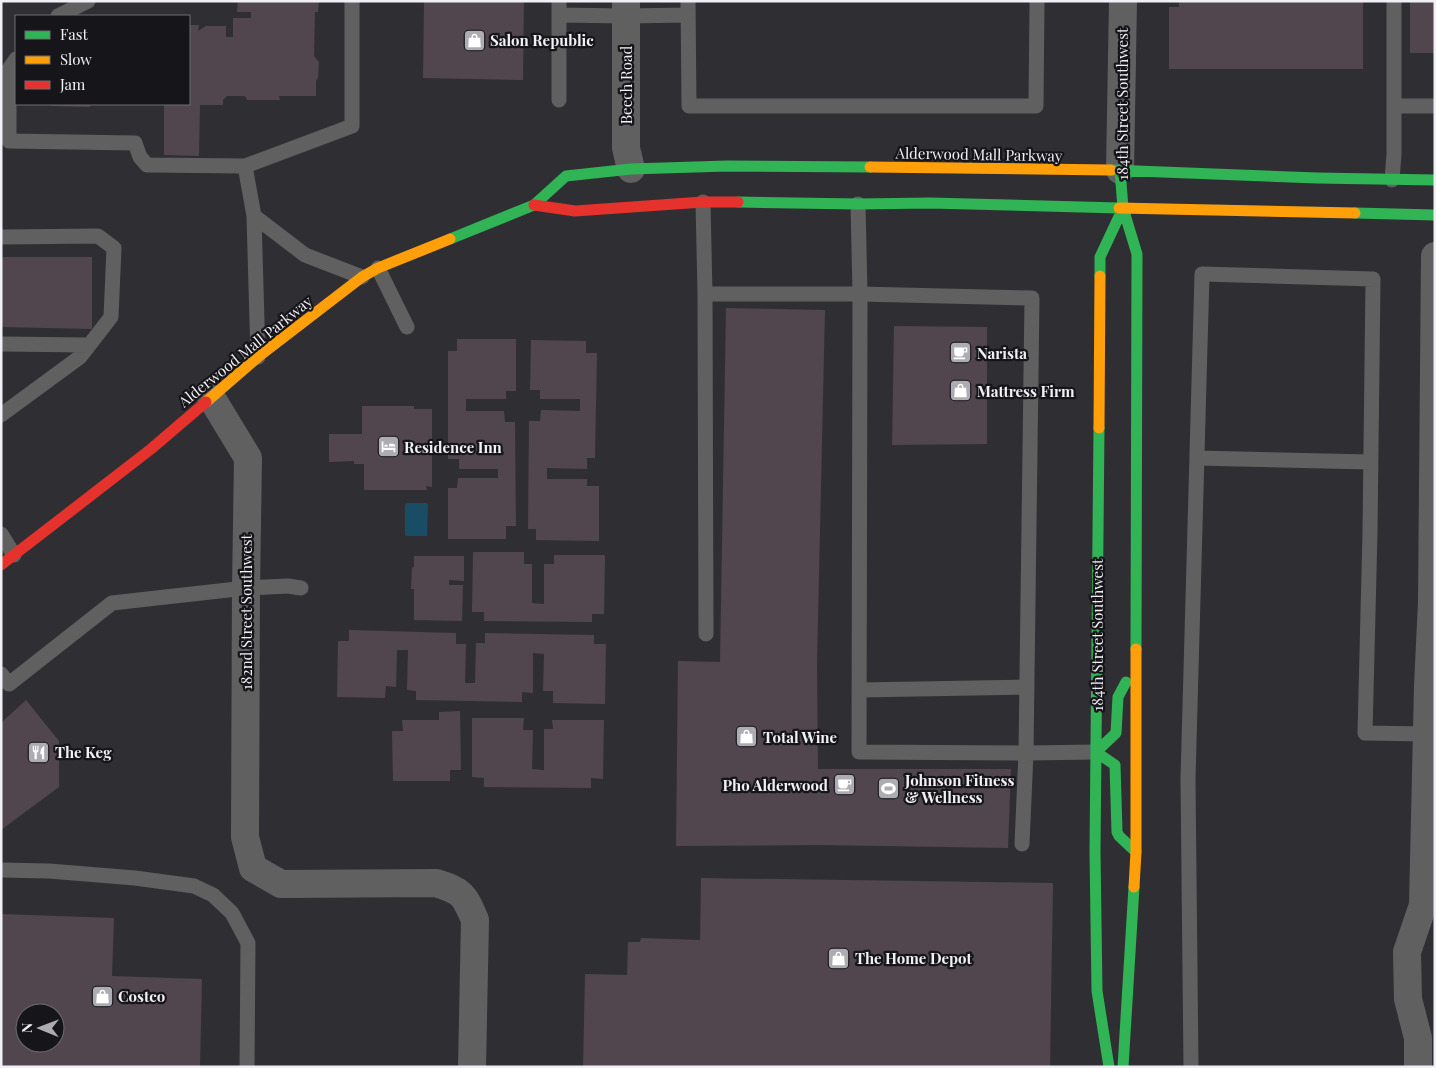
<svg xmlns="http://www.w3.org/2000/svg" width="1436" height="1068" font-family="'Playfair Display',serif">
	<style>
		.water { fill: #194d66 }
		.building { fill: #51464e; fill-rule: evenodd }
		.lines { fill: none; stroke-linecap: round; stroke-linejoin: round }
		.lane { stroke: #616060; stroke-width: 15 }
		.street { stroke: #616060; stroke-width: 28 }
		.fast { stroke: #30b455; stroke-width: 11 }
		.slow { stroke: #ff9f0a; stroke-width: 11 }
		.jam { stroke: #e5322d; stroke-width: 11 }
		.labels { text-anchor: middle; dominant-baseline: central; stroke-width: 4.5; stroke-linejoin: round; paint-order: stroke }
		.poi-label { font-size: 15px; font-weight: bold; fill: #f0f0f6; stroke: #16161a; text-anchor: start }
		.street-label { font-size: 15px; fill: #f0f0f6; stroke: #16161a }
	</style>
	<rect width="100%" height="100%" fill="#2f2f33"/>
	<path class="water" d="M407,503H426L428,504L427,536H407L405,535V505Z"/>
	<path class="building" d="M238,1H319L318,12H315L314,56L319,62L318,78L316,81V96H279L280,100H247L245,96H227L223,100V105H200L199,156L164,155V104H189V25H199L198,31L206,26H226V37H233V18H251V12H237Z
		M424,1H524L523,80L423,78Z
		M1179,1H1363V69H1169V7H1179Z
		M1410,1H1435V53H1410Z
		M51,104H90V107L51,106Z
		M1,257H92V329L1,327Z
		M726,308L825,310L817,663L818,769H1011L1008,848L818,845L676,846L678,661L720,662Z
		M894,326L987,327V444L892,445Z
		M457,339H516V391H506V399H466V411H504L505,422H515L516,526H506V539H448V488H457L458,478H498V469H459V459H448V351H457Z
		M531,340L586,341V353H597L595,458H587V469L547,468V479H587V486H599V541L536,540V529H528L529,421H540L541,410L580,411V399H540V390H530Z
		M362,406H414V409H432V487L426,486L427,490H364V464H354V461L329,462V434H362Z
		M473,552H524V564H532V603L544,604V564H554V555H605L604,614H592V622L484,621V612H472Z
		M414,556H464V581L449,580V585H463L462,621L414,620V589H411L412,568L414,567Z
		M349,630L456,633V644H466L465,683H475L476,643H485V633L594,635V644H606L605,704L553,703V691H543L544,654L533,653V693L522,692V702L416,700V691L407,690L408,650H397L396,687L386,686L385,698L337,697L338,641H349Z
		M26,700L59,741V787L1,830V723Z
		M460,711L461,770H450V781H393L392,731H403L402,720H439V712Z
		M472,718H524L523,730H533L532,769L544,770V729H553L552,720H604L603,779L591,778V788L484,787V778L472,777Z
		M701,878L1053,883L1050,1067H583L585,974L627,975L628,942H640L641,938L700,940Z
		M1,914L114,918L112,976L202,979L200,1067H1ZM25,1013H55V1043H25Z"/>
	<g class="lines">
		<path class="lane" d="M688,1L689,106H1036L1037,1
			M559,15L626,16L688,15
			M58,16L88,1
			M16,59L9,69V141L135,143L140,157L147,165L245,166L352,126V1
			M559,100V1
			M1394,106H1435
			M245,166L254,216L258,357
			M1392,180L1394,154V1
			M703,202L705,294H860L1032,298L1026,753L1022,844
			M858,204L860,294L859,752L1026,753L1096,752
			M254,216L305,255L362,277
			M1,237L98,236L114,248L111,317L80,357L1,415
			M378,268L407,327
			M705,294L706,634
			M1,344L89,345
			M1197,458L1370,462
			M1,534L14,555
			M1,674L9,684L112,603L246,588L288,586L301,588
			M859,690L1027,687
			M1,870L49,871L135,878L194,886L213,895L232,913L248,943L247,1067
			M1191,1067L1188,779L1202,274L1373,279L1370,532L1365,733L1427,734"/>
		<path class="street" d="M626,1V148L631,169
			M1120,170L1123,1
			M211,397L248,458L246,588L245,837L253,868L281,884L436,883C462,891 464,894 475,920L472,1067
			M1418,1067V1038L1408,999L1407,952L1423,905L1428,686L1432,602L1435,256"/>
		<path class="fast" d="M1111,170L1317,178L1435,180
			M1120,170L1123,208L1137,254L1136,649
			M738,202L858,204L930,203L1119,208
			M1355,213L1435,215
			M450,239L534,205L566,176L631,169L727,166L870,167
			M1100,276V257L1123,208
			M1099,428L1095,852L1097,991L1109,1067
			M1096,752L1115,765L1117,832L1119,836L1136,852
			M1096,752L1116,733L1118,697L1126,682
			M1123,1067L1134,887"/>
		<path class="slow" d="M870,167L1111,170
			M1119,208L1355,213
			M206,402L258,357L362,277L378,268L450,239
			M1099,428L1100,276
			M1134,887L1136,852V649"/>
		<path class="jam" d="M534,205L575,211L703,202H738
			M1,565L151,449L206,402"/>
	</g>
	<defs>
		<symbol id="shop-square" viewBox="-11 -11 22 22"><rect x="-9" y="-9" width="18" height="18" rx="4" fill="#acacb2" stroke="#16161a"/><path d="M-5-2.5h2.3a2.7 3.5 0 0 1 5.4 0H5L5.5 6h-11ZM-1.5-2.5h3a1.5 2.3 0 0 0-3 0Z" fill="#fff"/></symbol>
		<symbol id="cafe-square" viewBox="-11 -11 22 22"><rect x="-9" y="-9" width="18" height="18" rx="4" fill="#acacb2" stroke="#16161a"/><path d="M-5.5-4.5H6V0H3Q3 3.5 0 3.5H-2.5Q-5.5 3.5-5.5 0ZM3-3.2v2h1.7v-2ZM-6 4.5H4V6H-6Z" fill="#fff"/></symbol>
		<symbol id="hotel-square" viewBox="-11 -11 22 22"><rect x="-9" y="-9" width="18" height="18" rx="4" fill="#acacb2" stroke="#16161a"/><path d="M-6-4.5h1.5V1H6V5H4.5V3h-9V5H-6ZM-4 0a1.8 1.8 0 1 1 3.6 0ZM.5 0V-2.5h3Q6-2.5 6 0Z" fill="#fff"/></symbol>
		<symbol id="restaurant-square" viewBox="-11 -11 22 22"><rect x="-9" y="-9" width="18" height="18" rx="4" fill="#acacb2" stroke="#16161a"/><path d="M-5-6h1v4h1v-4h1v4h1v-4h1v5L-1.5 .5V6h-2V.5L-5-1ZM5-6V6H3V1.5H1.5Q1.5-4 5-6Z" fill="#fff"/></symbol>
		<symbol id="stadium-square" viewBox="-11 -11 22 22"><rect x="-9" y="-9" width="18" height="18" rx="4" fill="#acacb2" stroke="#16161a"/><path d="M0-5a6.5 5 0 1 0 0 10a6.5 5 0 1 0 0-10ZM-3.5-1.8h7v3.6h-7Z" fill="#fff"/></symbol>
	</defs>
	<g fill-rule="evenodd">
		<use href="#shop-square" x="462" y="28" width="25" height="25"/>
		<use href="#cafe-square" x="948" y="340" width="25" height="25"/>
		<use href="#shop-square" x="948" y="378" width="25" height="25"/>
		<use href="#hotel-square" x="376" y="434" width="25" height="25"/>
		<use href="#shop-square" x="734" y="724" width="25" height="25"/>
		<use href="#restaurant-square" x="26" y="740" width="25" height="25"/>
		<use href="#cafe-square" x="832" y="772" width="25" height="25"/>
		<use href="#stadium-square" x="876" y="776" width="25" height="25"/>
		<use href="#shop-square" x="826" y="946" width="25" height="25"/>
		<use href="#shop-square" x="90" y="984" width="25" height="25"/>
	</g>
	<g class="labels">
		<g class="poi-label">
			<text x="490" y="40">Salon Republic</text>
			<text x="977" y="353">Narista</text>
			<text x="977" y="391">Mattress Firm</text>
			<text x="404" y="447">Residence Inn</text>
			<text x="763" y="737">Total Wine</text>
			<text x="55" y="752">The Keg</text>
			<text x="905" y="780">Johnson Fitness<tspan x="905" dy="17">&amp; Wellness</tspan></text>
			<text x="828" y="785" text-anchor="end">Pho Alderwood</text>
			<text x="855" y="958">The Home Depot</text>
			<text x="118" y="996">Costco</text>
		</g>
		<g class="street-label">
			<text transform="translate(626 85) rotate(-90)">Beech Road</text>
			<text transform="translate(1122 104) rotate(-90)">184th Street Southwest</text>
			<text transform="translate(979 154) rotate(1)">Alderwood Mall Parkway</text>
			<text transform="translate(245 351) rotate(-39)">Alderwood Mall Parkway</text>
			<text transform="translate(246 612) rotate(-90)">182nd Street Southwest</text>
			<text transform="translate(1097 635) rotate(-90)">184th Street Southwest</text>
		</g>
	</g>
	<rect width="1436" height="1068" fill="none" stroke="#f0f0f6" stroke-width="5"/>
	<rect x="15" y="15" width="175" height="90" fill="#16161a" stroke="#6d6d72"/>
	<rect x="25" y="31" width="25" height="8" fill="#30b455" stroke="#6d6d72"/>
	<text x="60" y="40" font-size="15" fill="#f0f0f6">Fast</text>
	<rect x="25" y="56" width="25" height="8" fill="#ff9f0a" stroke="#6d6d72"/>
	<text x="60" y="65" font-size="15" fill="#f0f0f6">Slow</text>
	<rect x="25" y="81" width="25" height="8" fill="#e5322d" stroke="#6d6d72"/>
	<text x="60" y="90" font-size="15" fill="#f0f0f6">Jam</text>
	<g transform="translate(40 1028) rotate(271)"><circle r="24" fill="#16161a" stroke="#6d6d72"/>
	<path d="M0-4L9 19L0 12L-9 19Z" fill="#acacb2"/>
	<text y="-8" font-size="14" font-weight="bold" text-anchor="middle" fill="#f0f0f6">N</text>
	</g>
</svg>
